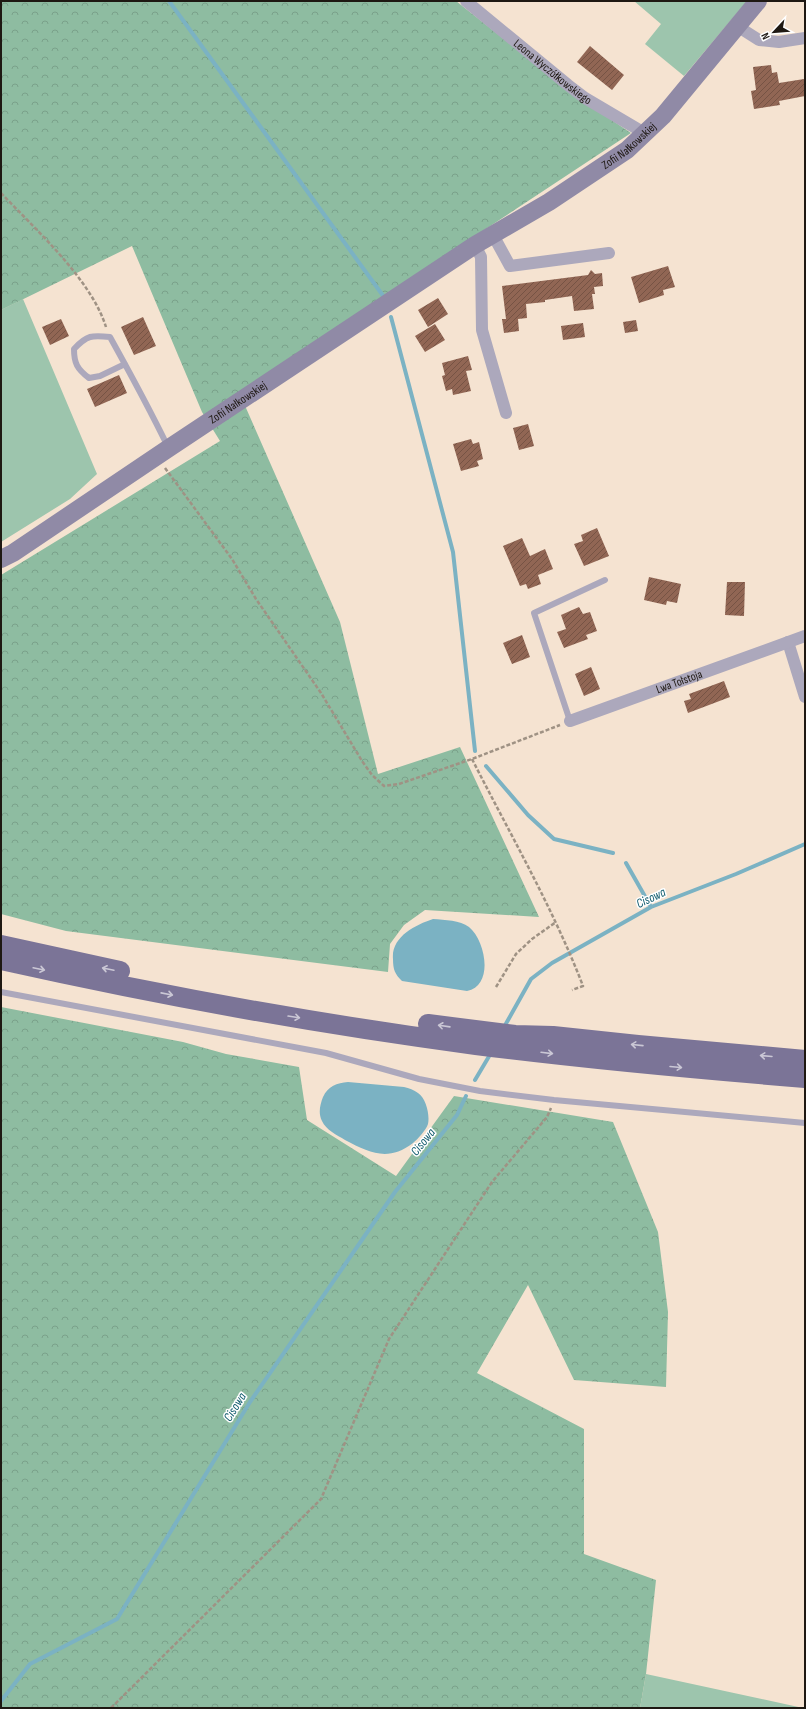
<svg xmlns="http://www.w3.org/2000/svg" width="806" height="1709" font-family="'Sofia Sans Condensed',sans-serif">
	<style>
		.green { fill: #9dc5ad }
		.forest { fill: url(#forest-crowns) }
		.water { fill: #7bb2c3 }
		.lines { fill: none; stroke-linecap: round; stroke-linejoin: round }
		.stream { stroke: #7bb2c3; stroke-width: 4 }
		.building { fill: url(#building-hatch) }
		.path { stroke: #9f9284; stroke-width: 2.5; stroke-dasharray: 4 2; stroke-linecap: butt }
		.lane { stroke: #aca8bc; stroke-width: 6 }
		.street { stroke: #aca8bc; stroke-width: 12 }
		.secondary { stroke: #908aa6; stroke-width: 18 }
		.primary { stroke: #7b7497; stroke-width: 20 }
		.oneway { stroke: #cac7d5 }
		.labels { text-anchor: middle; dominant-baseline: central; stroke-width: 3; stroke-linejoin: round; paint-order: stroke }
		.street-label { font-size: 12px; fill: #1e1812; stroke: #fff }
		.water-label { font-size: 13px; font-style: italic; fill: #115c6e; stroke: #fff }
	</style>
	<defs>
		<pattern id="forest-crowns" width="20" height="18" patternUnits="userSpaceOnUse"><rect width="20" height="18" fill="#8ebca1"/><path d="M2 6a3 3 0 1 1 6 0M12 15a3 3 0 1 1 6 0" fill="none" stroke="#7aa18a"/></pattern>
		<pattern id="building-hatch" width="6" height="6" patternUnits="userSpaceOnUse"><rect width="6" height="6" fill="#916654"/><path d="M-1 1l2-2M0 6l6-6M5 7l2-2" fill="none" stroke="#765344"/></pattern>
	</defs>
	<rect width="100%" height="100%" fill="#f5e3d1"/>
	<path class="green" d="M634,1H747L684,76L645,44L661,24Z
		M23,299L97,474L70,499L1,542V310Z
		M646,1674L803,1708H640Z"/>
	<path class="forest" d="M1,1H456L576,96L631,133L239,392L340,622L378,774L460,747L539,917L425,910L404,925L390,944L388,972L66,931L1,914V575L220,441L202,412L132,246L1,310Z
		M1,1007L183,1042L226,1054L299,1067L307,1120L396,1176L454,1096L613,1122L658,1232L668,1312L666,1387L574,1380L528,1285L477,1373L584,1429V1554L656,1580L646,1674L640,1708H1Z"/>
	<path class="water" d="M433,919C445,920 460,920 469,927C486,941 494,986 467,991L402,981C395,974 393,970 393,959C391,937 415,925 433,919Z
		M348,1082L404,1087C409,1088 414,1090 418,1093C426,1098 430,1115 428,1124C426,1130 418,1139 413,1143C388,1162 370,1153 345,1140C337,1135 326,1130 322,1121C318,1113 320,1105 323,1097C328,1086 337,1083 348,1082Z"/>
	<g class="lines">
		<path class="stream" d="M169,1L384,297
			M391,317L453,552L475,751
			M486,766L528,815L554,839L613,853
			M626,863L651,907
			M503,1029L531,979L552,963L651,907L736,874L805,844
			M475,1080L491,1053
			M1,1701L30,1664L117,1619L250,1402L395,1192L457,1115L466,1096"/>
	</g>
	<path class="building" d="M590,46L624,75L612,90L577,62Z
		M771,65L772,73L777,72L779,83L804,79L805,96L779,101L780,105L754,109L751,91L756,90L753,67Z
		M668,266L675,287L663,290L664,295L639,303L631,277Z
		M591,270L595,274L602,273L603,286L594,287L595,294H592L594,309L574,311L572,296L545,300V302L526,304L527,318L518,319L519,331L504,333L502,319H506L502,286L588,275Z
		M438,298L448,314L428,327L418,310Z
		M143,317L156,346L134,355L121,327Z
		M61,319L69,336L50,345L42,327Z
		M636,320L638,331L625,333L623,322Z
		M583,323L585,337L563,340L561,326Z
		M435,324L445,340L425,352L415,336Z
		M468,356L472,370L466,371L471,391L453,395L452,389L446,391L442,376L445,375L442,363Z
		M119,375L127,393L95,407L87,389Z
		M528,424L534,446L519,450L513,428Z
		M471,439L473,444L479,442L483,459L477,461L479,466L461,471L453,444Z
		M597,528L609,556L584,566L574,544L583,541L581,535Z
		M522,538L530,556L545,549L553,569L538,575L541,584L528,589L526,584L520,586L503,546Z
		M649,577L681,584L677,603L667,601L666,605L644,600Z
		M727,582H745L744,616L725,615Z
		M579,607L583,614L590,612L597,631L586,635L588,639L564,648L557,632L566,629L561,615Z
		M522,635L530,657L512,664L503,643Z
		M591,667L600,689L584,696L575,674Z
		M724,681L730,697L688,713L684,701L691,699L689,694Z"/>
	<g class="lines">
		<path class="path" d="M1,193C35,229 91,279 106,327
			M165,468L232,559L256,599L321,693L362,761L372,775L384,786L399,784L472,759L560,725
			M472,759C510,834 553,908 583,986L572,990
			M496,987L516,954L532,939L556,922
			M111,1708L321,1499L389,1339L492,1182L547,1117L551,1108"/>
		<path class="lane" d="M125,364L100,376L89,378C77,369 74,363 74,349C87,335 92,335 110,337C130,373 150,410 168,447
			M570,721L534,613L605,580
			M1,992L326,1053L419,1079L480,1091L554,1100L805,1123"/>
		<g class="street">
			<path id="s1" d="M466,1L568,85L585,98L646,134"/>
			<path d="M737,26L759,40L779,42L805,38"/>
			<path d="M493,235L510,266L609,253"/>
			<path d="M475,245L481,257L482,330L506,413"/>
			<path d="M788,642L805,697"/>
			<path id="s2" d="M570,721L805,636"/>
		</g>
		<path class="secondary" id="s3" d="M1,559L13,553L169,448L475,245L549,202L627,150L663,116L758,1"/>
		<path class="primary" d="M1,945L120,971
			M1,960C158,995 316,1024 476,1045C585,1059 695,1069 805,1078
			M428,1024L515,1035L553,1036L638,1045L805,1060"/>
	</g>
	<defs><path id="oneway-shaft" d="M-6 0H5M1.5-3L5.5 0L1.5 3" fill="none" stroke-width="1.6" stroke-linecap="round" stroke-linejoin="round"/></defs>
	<g class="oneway">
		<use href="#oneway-shaft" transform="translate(39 969) rotate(12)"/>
		<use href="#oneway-shaft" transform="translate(108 969) rotate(-168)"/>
		<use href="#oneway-shaft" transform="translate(167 994) rotate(11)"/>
		<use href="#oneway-shaft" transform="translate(294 1017) rotate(9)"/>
		<use href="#oneway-shaft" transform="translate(444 1026) rotate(-172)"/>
		<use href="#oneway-shaft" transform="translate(637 1045) rotate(-174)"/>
		<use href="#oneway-shaft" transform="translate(547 1053) rotate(7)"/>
		<use href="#oneway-shaft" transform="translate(766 1056) rotate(-175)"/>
		<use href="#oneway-shaft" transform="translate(676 1067) rotate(5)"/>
	</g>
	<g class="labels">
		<g class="street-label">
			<text stroke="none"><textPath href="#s1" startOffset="112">Leona Wyczółkowskiego</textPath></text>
			<text stroke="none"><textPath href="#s3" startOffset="752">Zofii Nałkowskiej</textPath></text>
			<text stroke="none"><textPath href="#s3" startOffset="284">Zofii Nałkowskiej</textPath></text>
			<text stroke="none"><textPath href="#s2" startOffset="116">Lwa Tołstoja</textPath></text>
		</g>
		<g class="water-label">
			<text transform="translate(651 898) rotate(-25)">Cisowa</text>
			<text transform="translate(423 1142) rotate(-51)">Cisowa</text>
			<text transform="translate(235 1407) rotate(-58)">Cisowa</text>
		</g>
	</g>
	<rect width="806" height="1709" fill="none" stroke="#1e1812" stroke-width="4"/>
	<g transform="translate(774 32) rotate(244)" stroke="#ffffff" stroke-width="3" paint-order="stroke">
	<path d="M0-3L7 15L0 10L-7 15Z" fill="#1e1812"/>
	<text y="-6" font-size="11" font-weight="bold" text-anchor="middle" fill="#1e1812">N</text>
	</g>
</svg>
